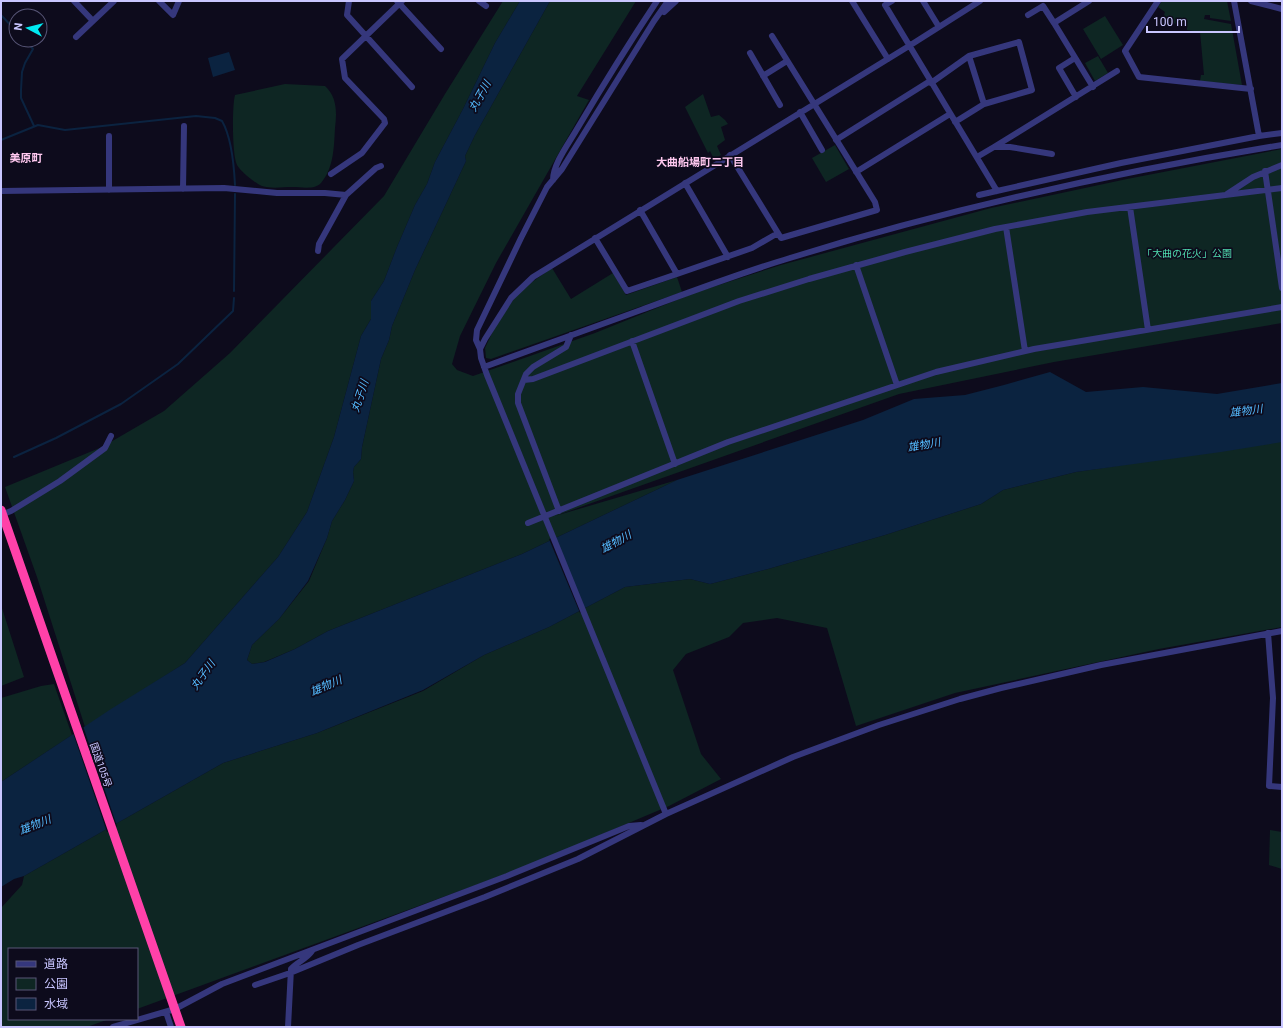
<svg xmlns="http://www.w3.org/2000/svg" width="1283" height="1028" font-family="Roboto,'Noto Sans JP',sans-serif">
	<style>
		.green { fill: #0e2623 }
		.water { fill: #0b2340 }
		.pier { fill: #0d0b1c }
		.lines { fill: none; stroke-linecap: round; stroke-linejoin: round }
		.stream { stroke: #0b2340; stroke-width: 2 }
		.minor { stroke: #35377c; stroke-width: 6 }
		.highway { stroke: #ff41a9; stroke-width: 9 }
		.labels { text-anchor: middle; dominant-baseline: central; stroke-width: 3.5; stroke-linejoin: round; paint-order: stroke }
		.park-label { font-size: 10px; fill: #52dfb2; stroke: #0d0b1c }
		.street-label { font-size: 10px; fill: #c9c6ff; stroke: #0d0b1c }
		.water-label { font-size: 11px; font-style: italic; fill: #54bbff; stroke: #0d0b1c }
		.neighbourhood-label { font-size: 11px; font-weight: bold; fill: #ffc8ef; stroke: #0d0b1c }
	</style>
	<rect width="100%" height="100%" fill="#0d0b1c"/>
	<path class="green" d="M503,1H520L495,43L463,109L435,162L427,184L415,205L397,247L384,281L371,301V319L361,336L334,437L307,512L278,557L185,663L85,727L37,577L5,487L102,447L164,411L230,353L384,196L445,94Z
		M550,1H636L577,96L589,100L496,263L460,336L452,364L457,370L473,376L595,333L694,293L781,265L991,208L1127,179L1282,149V323L1054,362L899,394L555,516L677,480L522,554L328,631L295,649L264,662L252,664L247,660L252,645L279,619L309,581L327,538L332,521L345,500L354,481L353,472L354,467L361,459L362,447L381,359L389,340L392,326L415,270L466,161L465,156L475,135Z
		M1162,1H1227L1231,21L1210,18V15H1205L1204,19L1231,24L1242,85L1200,81L1201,75H1204L1200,32L1187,30V27L1178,26L1164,15L1165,12L1158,7Z
		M1105,16L1123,45L1101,59L1083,29Z
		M1098,56L1108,73L1095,81L1085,63Z
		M285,84L325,86C337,97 337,112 335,128C334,146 334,168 321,183C315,190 302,187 292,187C283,187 271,189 262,186C256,184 240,171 237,165C232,155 232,106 235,95Z
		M703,94L711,117L719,115L725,120L728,124L721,127L725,140L717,146L721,155L714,159L710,151L708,153L685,107Z
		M835,145L849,169L826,182L812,158Z
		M552,268L571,299L613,273L626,295L677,277L682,292L491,359L486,358L485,348L494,329L515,297L532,282Z
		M1282,441V627L1159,649L955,693L856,726L827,628L777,618L743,623L729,637L686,654L673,670L701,754L721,779L669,806L522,868L137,1009V949H9V1019H109L87,1027H1V908L22,885L24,876L223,763L317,733L423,691L484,655L549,627L625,587L690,579L710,584L768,569L885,535L981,504L1003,490L1076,472Z
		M1,605L24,677L1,686Z
		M54,684L72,735L1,782V698L41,686Z
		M1270,830L1282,832V869L1269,865Z"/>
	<path class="water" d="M520,1H550L475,135L465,156L466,161L415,270L392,326L389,340L381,359L362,447L361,459L354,467L353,472L354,481L345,500L332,521L327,538L308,581L279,619L252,645L247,660L252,664L265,662L295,649L328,631L522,554L677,480L863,420L914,399L965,395L1004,385L1050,372L1086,392L1143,387L1217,394L1282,383V442L1221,452L1076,472L1003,490L981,504L885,535L768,569L710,584L690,579L625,587L549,627L484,655L423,690L317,733L223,763L24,876L14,879L1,887V782L111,709L185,663L278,557L307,512L334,437L361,336L371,319V301L384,281L397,247L415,205L427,184L435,162L463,109L495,43Z
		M229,52L235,70L213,77L208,58Z"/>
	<path class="pier" d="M555,536L585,610L580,613L549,539Z
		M83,726L117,826L107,832L73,733Z"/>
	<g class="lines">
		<path class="stream" d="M1,15L16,31
			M25,40L33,49L25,63L22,72L21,90V98L34,126
			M1,140L38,125L65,130L196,116L215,118L222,121C232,138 234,165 235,185
			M234,291L235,194
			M14,457L56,438L121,404L178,364L233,311L234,298"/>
		<path class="minor" d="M74,1L93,21
			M159,1L173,15L179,1
			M349,1L347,15L412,87
			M397,1L441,49
			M479,1L486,6
			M852,1L888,59
			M892,1L885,5L997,191
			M923,1L939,27
			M1089,1L1054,23L1093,87
			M1158,1L1125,51L1139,77L1251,89
			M1234,1L1259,136
			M1251,1L1282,9
			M664,12L676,1
			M1028,15L1043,6L1054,23
			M76,37L114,1
			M750,53L780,105
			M969,56L984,104
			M1075,58L1059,68L1076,97
			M763,76L787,61
			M931,83L969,56L1019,42L1032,90L984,104L955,122
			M800,112L822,150
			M836,140L930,81
			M995,147H1010L1052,154
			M730,155L781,238L877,210L875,202L772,36
			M977,157L994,147L1117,71
			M1265,171L1282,288
			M856,172L950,114
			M331,174L362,153L385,123L384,119L345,78L342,59L402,1
			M553,180C553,164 569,143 577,129C603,85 629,43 657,1
			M685,183L728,257
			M183,189L184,126
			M109,190V136
			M1,191L224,188L277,193H325L346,195L376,168L381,166
			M1227,194L1253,177L1282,165
			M979,195L1121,163L1259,136L1282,133
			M1130,207L1148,330
			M640,210L677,274L752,248L778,233
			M1006,227L1025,351
			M595,238L627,291L677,274
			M318,251L319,244L346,195
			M856,265L897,385
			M632,341L675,464
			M480,349L476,340L477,330L521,238L547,187L562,169L654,21L668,1
			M484,367C536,348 589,329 641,310C690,292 740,273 790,258C951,208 1116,172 1282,145
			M524,380L533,379L739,301L809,279L905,252L995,229L1087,212L1282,188
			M559,511L518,403V394L526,374L533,367L566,347L571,335
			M1,515L11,511L60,481L105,448L111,436
			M528,523L728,442L936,372L1034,349L1282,307
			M1268,633L1273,698L1269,786L1282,787
			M666,814L487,375L481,358L480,349L485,339L511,298L533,277L909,46L980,1
			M255,985L290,973L358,945L485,897L578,859L666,814L793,757L879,725L960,699L1001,688L1101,665L1282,631
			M166,1012L171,1027
			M113,1027L175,1009L222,984L507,876L629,826L641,825
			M288,1027L291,969C297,962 307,959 312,951"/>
		<path class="highway" d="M1,510L181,1027"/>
	</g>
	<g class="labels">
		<g class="park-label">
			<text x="1187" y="253">「大曲の花火」公園</text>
		</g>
		<g class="street-label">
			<text transform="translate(101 765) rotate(71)">国道105号</text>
		</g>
		<g class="water-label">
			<text transform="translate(480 96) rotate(-61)">丸子川</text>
			<text transform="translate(360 396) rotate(-72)">丸子川</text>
			<text transform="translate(1246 411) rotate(-7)">雄物川</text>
			<text transform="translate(924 445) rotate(-10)">雄物川</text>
			<text transform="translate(616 542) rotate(-29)">雄物川</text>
			<text transform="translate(203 675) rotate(-54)">丸子川</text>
			<text transform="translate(326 686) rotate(-23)">雄物川</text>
			<text transform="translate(35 825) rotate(-22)">雄物川</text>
		</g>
		<g class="neighbourhood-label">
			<text x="26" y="158">美原町</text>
			<text x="700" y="162">大曲船場町二丁目</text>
		</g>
	</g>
	<rect width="1283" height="1028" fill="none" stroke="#c9c6ff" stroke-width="4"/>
	<rect x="8" y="948" width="130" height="72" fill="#0d0b1c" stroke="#585677"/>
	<rect x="16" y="961" width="20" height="6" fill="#35377c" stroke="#585677"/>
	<text x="44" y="968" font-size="12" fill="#c9c6ff">道路</text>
	<rect x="16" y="978" width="20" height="12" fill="#0e2623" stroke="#585677"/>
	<text x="44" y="988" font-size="12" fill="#c9c6ff">公園</text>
	<rect x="16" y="998" width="20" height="12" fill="#0b2340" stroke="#585677"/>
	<text x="44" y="1008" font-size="12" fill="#c9c6ff">水域</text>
	<g transform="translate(28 28) rotate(277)"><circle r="19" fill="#0d0b1c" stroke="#585677"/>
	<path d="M0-3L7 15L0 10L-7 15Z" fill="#00e9f1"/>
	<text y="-6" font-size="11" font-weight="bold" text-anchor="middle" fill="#c9c6ff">N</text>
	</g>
	<path d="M1147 26v6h92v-6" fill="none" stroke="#c9c6ff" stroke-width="2"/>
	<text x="1153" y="26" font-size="12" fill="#c9c6ff" stroke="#0d0b1c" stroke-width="3" paint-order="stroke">100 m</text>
</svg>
